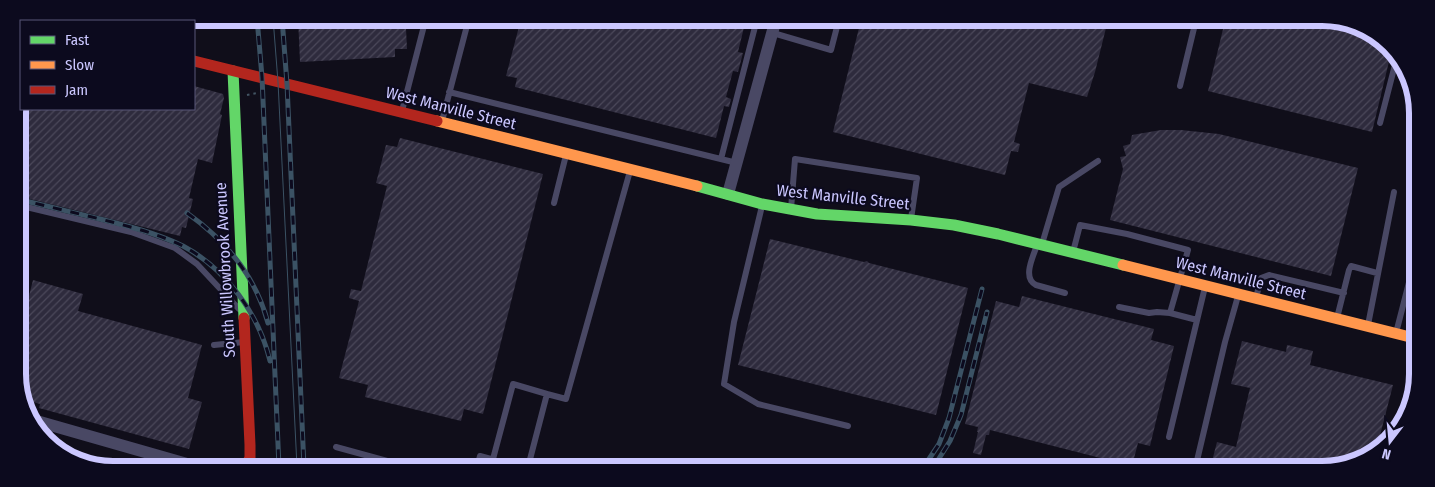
<svg xmlns="http://www.w3.org/2000/svg" width="1435" height="487" font-family="'Fira Sans Condensed',sans-serif">
	<style>
		.building { fill: url(#building-hatch) }
		.lines { fill: none; stroke-linecap: round; stroke-linejoin: round }
		.path { stroke: #435564; stroke-width: 2; stroke-dasharray: 2.5 4; stroke-linecap: butt }
		.lane { stroke: #494864; stroke-width: 6 }
		.street { stroke: #494864; stroke-width: 12 }
		.fast { stroke: #63d668; stroke-width: 11 }
		.slow { stroke: #ff974d; stroke-width: 11 }
		.jam { stroke: #b3261e; stroke-width: 11 }
		.tram { stroke: #3b5264; stroke-width: 1 }
		.rail-casing { stroke: #3b5264; stroke-width: 5 }
		.rail { stroke: #0c0a1e; stroke-width: 3; stroke-dasharray: 9; stroke-linecap: butt }
		.labels { text-anchor: middle; dominant-baseline: central; stroke-width: 4.5; stroke-linejoin: round; paint-order: stroke }
		.street-label { font-size: 16px; fill: #cbc7ff; stroke: #0c0a1e }
		.rim { fill: none; stroke: #cbc7ff; stroke-width: 6 }
	</style>
	<defs>
		<pattern id="building-hatch" width="6" height="6" patternUnits="userSpaceOnUse" patternTransform="scale(1.25)"><rect width="6" height="6" fill="#2e2b3d"/><path d="M-1 1l2-2M0 6l6-6M5 7l2-2" fill="none" stroke="#4b485a"/></pattern>
	</defs>
	<rect width="100%" height="100%" fill="#100e1a"/>
	<path class="building" d="M298,18H393L394,29L406,28L407,49H395V57L300,62Z
		M521,19H746L738,52L743,53L738,72L733,71L726,97L731,99L729,107L724,106L716,138L515,87L517,78L506,76Z
		M861,20H1108L1095,72L1087,97L1029,83L1014,142L1020,144L1018,152L1011,151L1005,175L833,132Z
		M1225,21H1347L1392,49L1372,132L1208,91Z
		M194,86L223,94L224,98L220,114L222,115L212,163L198,159L189,198L193,199L186,228L182,227L180,236L18,196V109H194Z
		M1161,130H1181L1219,134L1358,168L1331,276L1110,220L1123,169L1120,157L1126,156L1123,146L1130,144L1132,135Z
		M400,138L543,174L483,414L464,409L461,421L365,397L368,385L339,378L359,301L349,298L351,289L361,291L387,186L376,183L386,145L397,147Z
		M770,239L864,262L867,261L869,263L968,288L936,415L738,365Z
		M33,280L83,294L78,311L202,345L188,398L202,402L189,449L39,408L40,404L22,399L19,392V294L29,296Z
		M1022,296L1154,329L1151,340L1174,346L1150,446L1138,443L1132,466L990,430L989,435H986L981,455L973,453L978,432H977L978,427L965,424L996,301L1019,307Z
		M1242,341L1286,352L1287,345L1313,351L1310,365L1393,385L1376,451L1328,469H1210L1217,442L1236,447L1250,388L1231,384Z"/>
	<g class="lines">
		<path class="path" d="M247,95L257,93"/>
		<path class="lane" d="M773,33L831,50L839,19
			M1180,86L1196,20
			M449,92L737,163
			M402,111L426,18
			M442,121L469,18
			M1380,123L1397,57
			M1413,127L1416,117
			M721,159L757,19
			M554,203L566,155
			M18,205L131,232L175,248L197,264L239,309
			M762,206L734,322L724,384L758,404L848,426
			M791,209L795,159L917,178L911,219
			M1042,244L1059,187L1098,161
			M1037,245C1033,257 1022,278 1036,285L1065,293
			M1073,252L1080,225L1127,234L1188,250L1170,313
			M1256,298L1261,278L1269,275L1344,293
			M1405,298L1415,301
			M1119,307L1149,313L1157,312L1170,313L1197,320
			M1337,318L1349,270L1351,266L1377,273
			M1368,325L1394,192
			M1396,333L1415,259
			M214,345L244,342
			M1401,418L1414,368
			M1169,437L1205,287
			M336,447L409,467
			M66,453L115,466
			M493,459L513,384L547,394
			M145,466L149,453
			M477,467L480,456L521,467
			M528,467L547,394L566,399L630,171
			M1195,469L1225,342L1238,296"/>
		<path class="street" d="M728,194L776,19
			M33,420L194,466"/>
		<path class="fast" d="M233,71L244,318
			M697,186L762,204L817,214L911,220L954,225L998,234L1123,265"/>
		<path class="slow" d="M437,121L697,186
			M1123,265L1414,338"/>
		<path class="jam" d="M194,61L437,121
			M244,318L250,445V458L245,467"/>
		<path class="tram" d="M273,18L278,82L297,467"/>
		<defs>
			<path id="rail" d="M257,18L262,77L279,467
				M282,18L287,84L304,467
				M18,199C45,206 72,212 100,219C128,226 156,233 183,246C226,269 259,314 270,361
				M187,213C225,240 256,277 268,323
				M923,468L939,444L949,418L982,289
				M933,468L950,441L961,415L987,312"/>
		</defs>
		<use href="#rail" class="rail-casing"/>
		<use href="#rail" class="rail"/>
	</g>
	<g class="labels">
		<g class="street-label">
			<text transform="translate(451 108) rotate(14)">West Manville Street</text>
			<text transform="translate(843 197) rotate(6)">West Manville Street</text>
			<text transform="translate(225 270) rotate(-93)">South Willowbrook Avenue</text>
			<text transform="translate(1241 278) rotate(14)">West Manville Street</text>
		</g>
	</g>
	<path d="M0 0H1435V487H0ZM113 26H1322A87 87 0 0 1 1409 113V374A87 87 0 0 1 1322 461H113A87 87 0 0 1 26 374V113A87 87 0 0 1 113 26Z" fill="#0c0a1e" fill-rule="evenodd"/>
	<path class="rim" d="M113 26H1322A87 87 0 0 1 1409 113V374A87 87 0 0 1 1322 461H113A87 87 0 0 1 26 374V113A87 87 0 0 1 113 26Z"/>
	<rect x="20" y="20" width="175" height="90" fill="#0c0a1e" stroke="#585678"/>
	<rect x="30" y="36" width="25" height="8" fill="#63d668" stroke="#585678"/>
	<text x="65" y="45" font-size="15" fill="#cbc7ff">Fast</text>
	<rect x="30" y="61" width="25" height="8" fill="#ff974d" stroke="#585678"/>
	<text x="65" y="70" font-size="15" fill="#cbc7ff">Slow</text>
	<rect x="30" y="86" width="25" height="8" fill="#b3261e" stroke="#585678"/>
	<text x="65" y="95" font-size="15" fill="#cbc7ff">Jam</text>
	<g transform="translate(1390 442) rotate(196)" stroke="#0c0a1e" stroke-width="4" paint-order="stroke">
	<path d="M0-4L9 19L0 12L-9 19Z" fill="#cbc7ff"/>
	<text y="-8" font-size="14" font-weight="bold" text-anchor="middle" fill="#cbc7ff">N</text>
	</g>
</svg>
